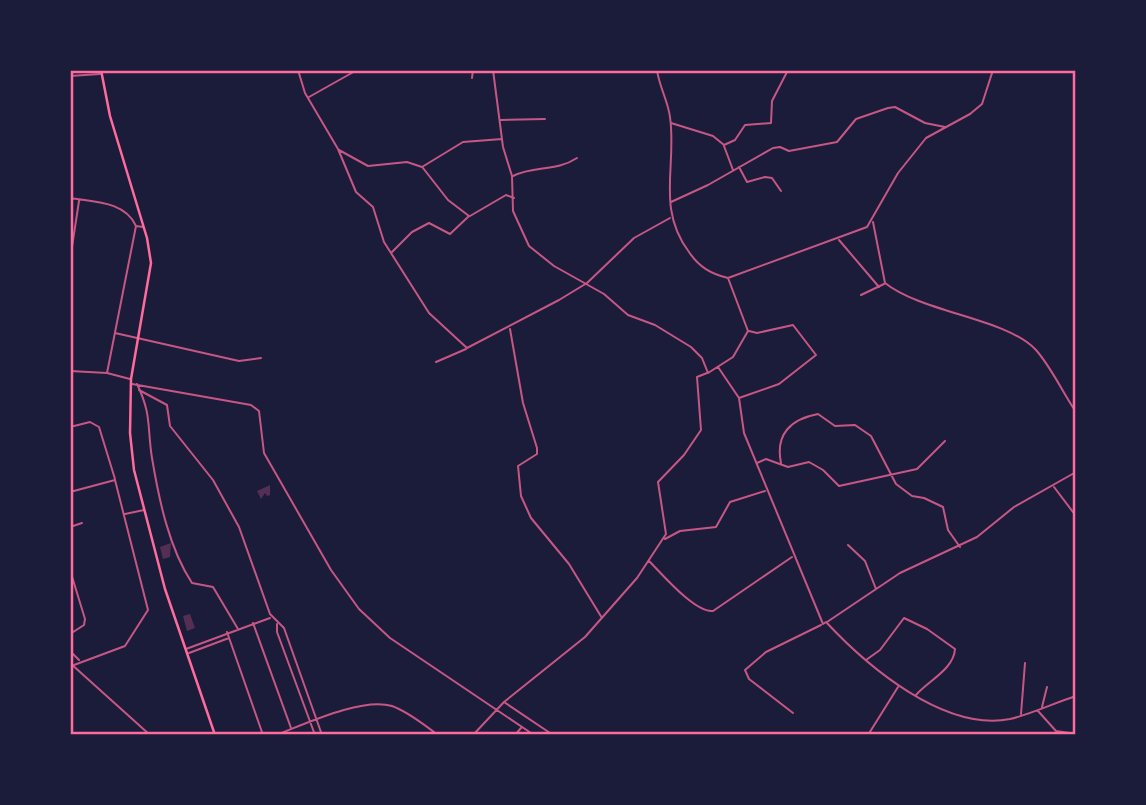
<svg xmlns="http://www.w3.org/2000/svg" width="1146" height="805" font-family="Lora,serif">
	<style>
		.building { fill: #542f53 }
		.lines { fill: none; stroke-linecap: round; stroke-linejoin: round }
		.minor { stroke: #c65784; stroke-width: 2 }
		.tertiary { stroke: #c65784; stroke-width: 2 }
		.primary { stroke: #ff6b9d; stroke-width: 2.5 }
		.neatline { fill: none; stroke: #ff6b9d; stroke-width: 2.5 }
	</style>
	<rect width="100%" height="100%" fill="#1b1b3a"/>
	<path class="building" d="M270,485V495L267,496L265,493L261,499L257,491Z
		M171,543L170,557L163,559L160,547Z
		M190,614L195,628L187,631L183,616Z"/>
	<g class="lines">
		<path class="minor" d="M298,70L305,93L338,149L356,192L373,207L384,242L429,313L467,348L559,300L587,283L634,238L670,218
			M493,70L503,147L512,176L513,211L529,246L554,266L604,294L628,315L655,325L691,347L702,358L708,373L733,357L748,331L728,278
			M657,70C659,86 668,101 670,117C677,166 656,208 689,252C699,267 711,274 728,278L867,227L898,173L926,138L970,114L982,104L993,70
			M70,76L100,74
			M472,78L473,70
			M309,97L357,70
			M501,120L545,119
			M671,123L713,136L724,145L735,140L745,125L771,123L772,101L788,70
			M724,146L733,170
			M339,150L368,166L407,162L422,167L463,142L502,139
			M739,167L747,182L765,177L772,178L781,191
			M513,176C534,165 556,172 577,158
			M70,198C93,202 125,201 136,226L143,227
			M671,202L708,185L773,148L780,147L789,151L837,142L856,119L888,108L895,107L925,123L945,127
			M470,216L506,195L514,198
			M873,222L885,283C923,313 1006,318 1036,350C1051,367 1062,391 1074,409L1076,418
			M839,240L879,287
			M392,252L412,232L429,223L450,234L469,216L448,200L423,168
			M70,260L79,201
			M861,295L884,284
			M510,329L523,403L537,448V454L518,466L521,496L531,518L569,564L602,618
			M115,333L239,361L261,358
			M436,362L466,349
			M718,367L739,398L744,433L823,624L826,622C867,666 944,732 1010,719C1032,714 1054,703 1076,696
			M70,371L107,373L130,379
			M107,373L136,226
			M132,384L251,405L259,411L264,453L331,570L359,609L390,638L531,733
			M137,384C152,415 147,427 152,458C159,500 169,548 192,583L213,587L238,629
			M139,390L167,405L170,426L213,480L239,527L270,614L284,628L322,735
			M739,398L779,384L816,355L793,325L757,333L749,331
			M70,427L90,422L99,427L115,479
			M757,463L766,459L788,467L809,462L823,470L839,486L917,469L945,441
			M781,463C775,434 791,419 818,414L835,426L855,425L871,436L896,484L912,496L924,498L943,507L948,530L960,547
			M1054,487L1076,516
			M70,492L115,480L148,610L125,646L74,665
			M125,514L144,510
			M70,527L82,523
			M665,539L680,531L716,527L730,502L765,491
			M848,545L865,561L876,589
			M649,561C662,574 695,613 713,611L792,557
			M70,570L85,619L84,625L70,634
			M827,622L900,573L977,537L1014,507L1076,472
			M253,623L291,728
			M277,624V632L315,735
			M227,632L263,735
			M186,649L270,618
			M70,651L79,660
			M189,653L229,638
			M866,660L880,650L904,618L927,629L955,649C954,669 928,681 916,695
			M504,702L553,735
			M1042,707L1047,687
			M1038,711L1056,731L1076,734
			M793,713L749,679L745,670L766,652L821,625
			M1021,714L1025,663
			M276,735C305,724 362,697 392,706C409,712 424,725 438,735
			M473,735L504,702L585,637L637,578L666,534L658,482L684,455L701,430L697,377L707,373
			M515,735L521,728
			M868,735L898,687"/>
		<path class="tertiary" d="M70,663L150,735"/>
		<path class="primary" d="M101,70L110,116L147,238L151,263L131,379L130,433L134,470L165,589L215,735"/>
	</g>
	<rect width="1146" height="805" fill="none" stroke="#1b1b3a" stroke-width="144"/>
	<rect x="72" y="72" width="1002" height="661" class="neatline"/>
</svg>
